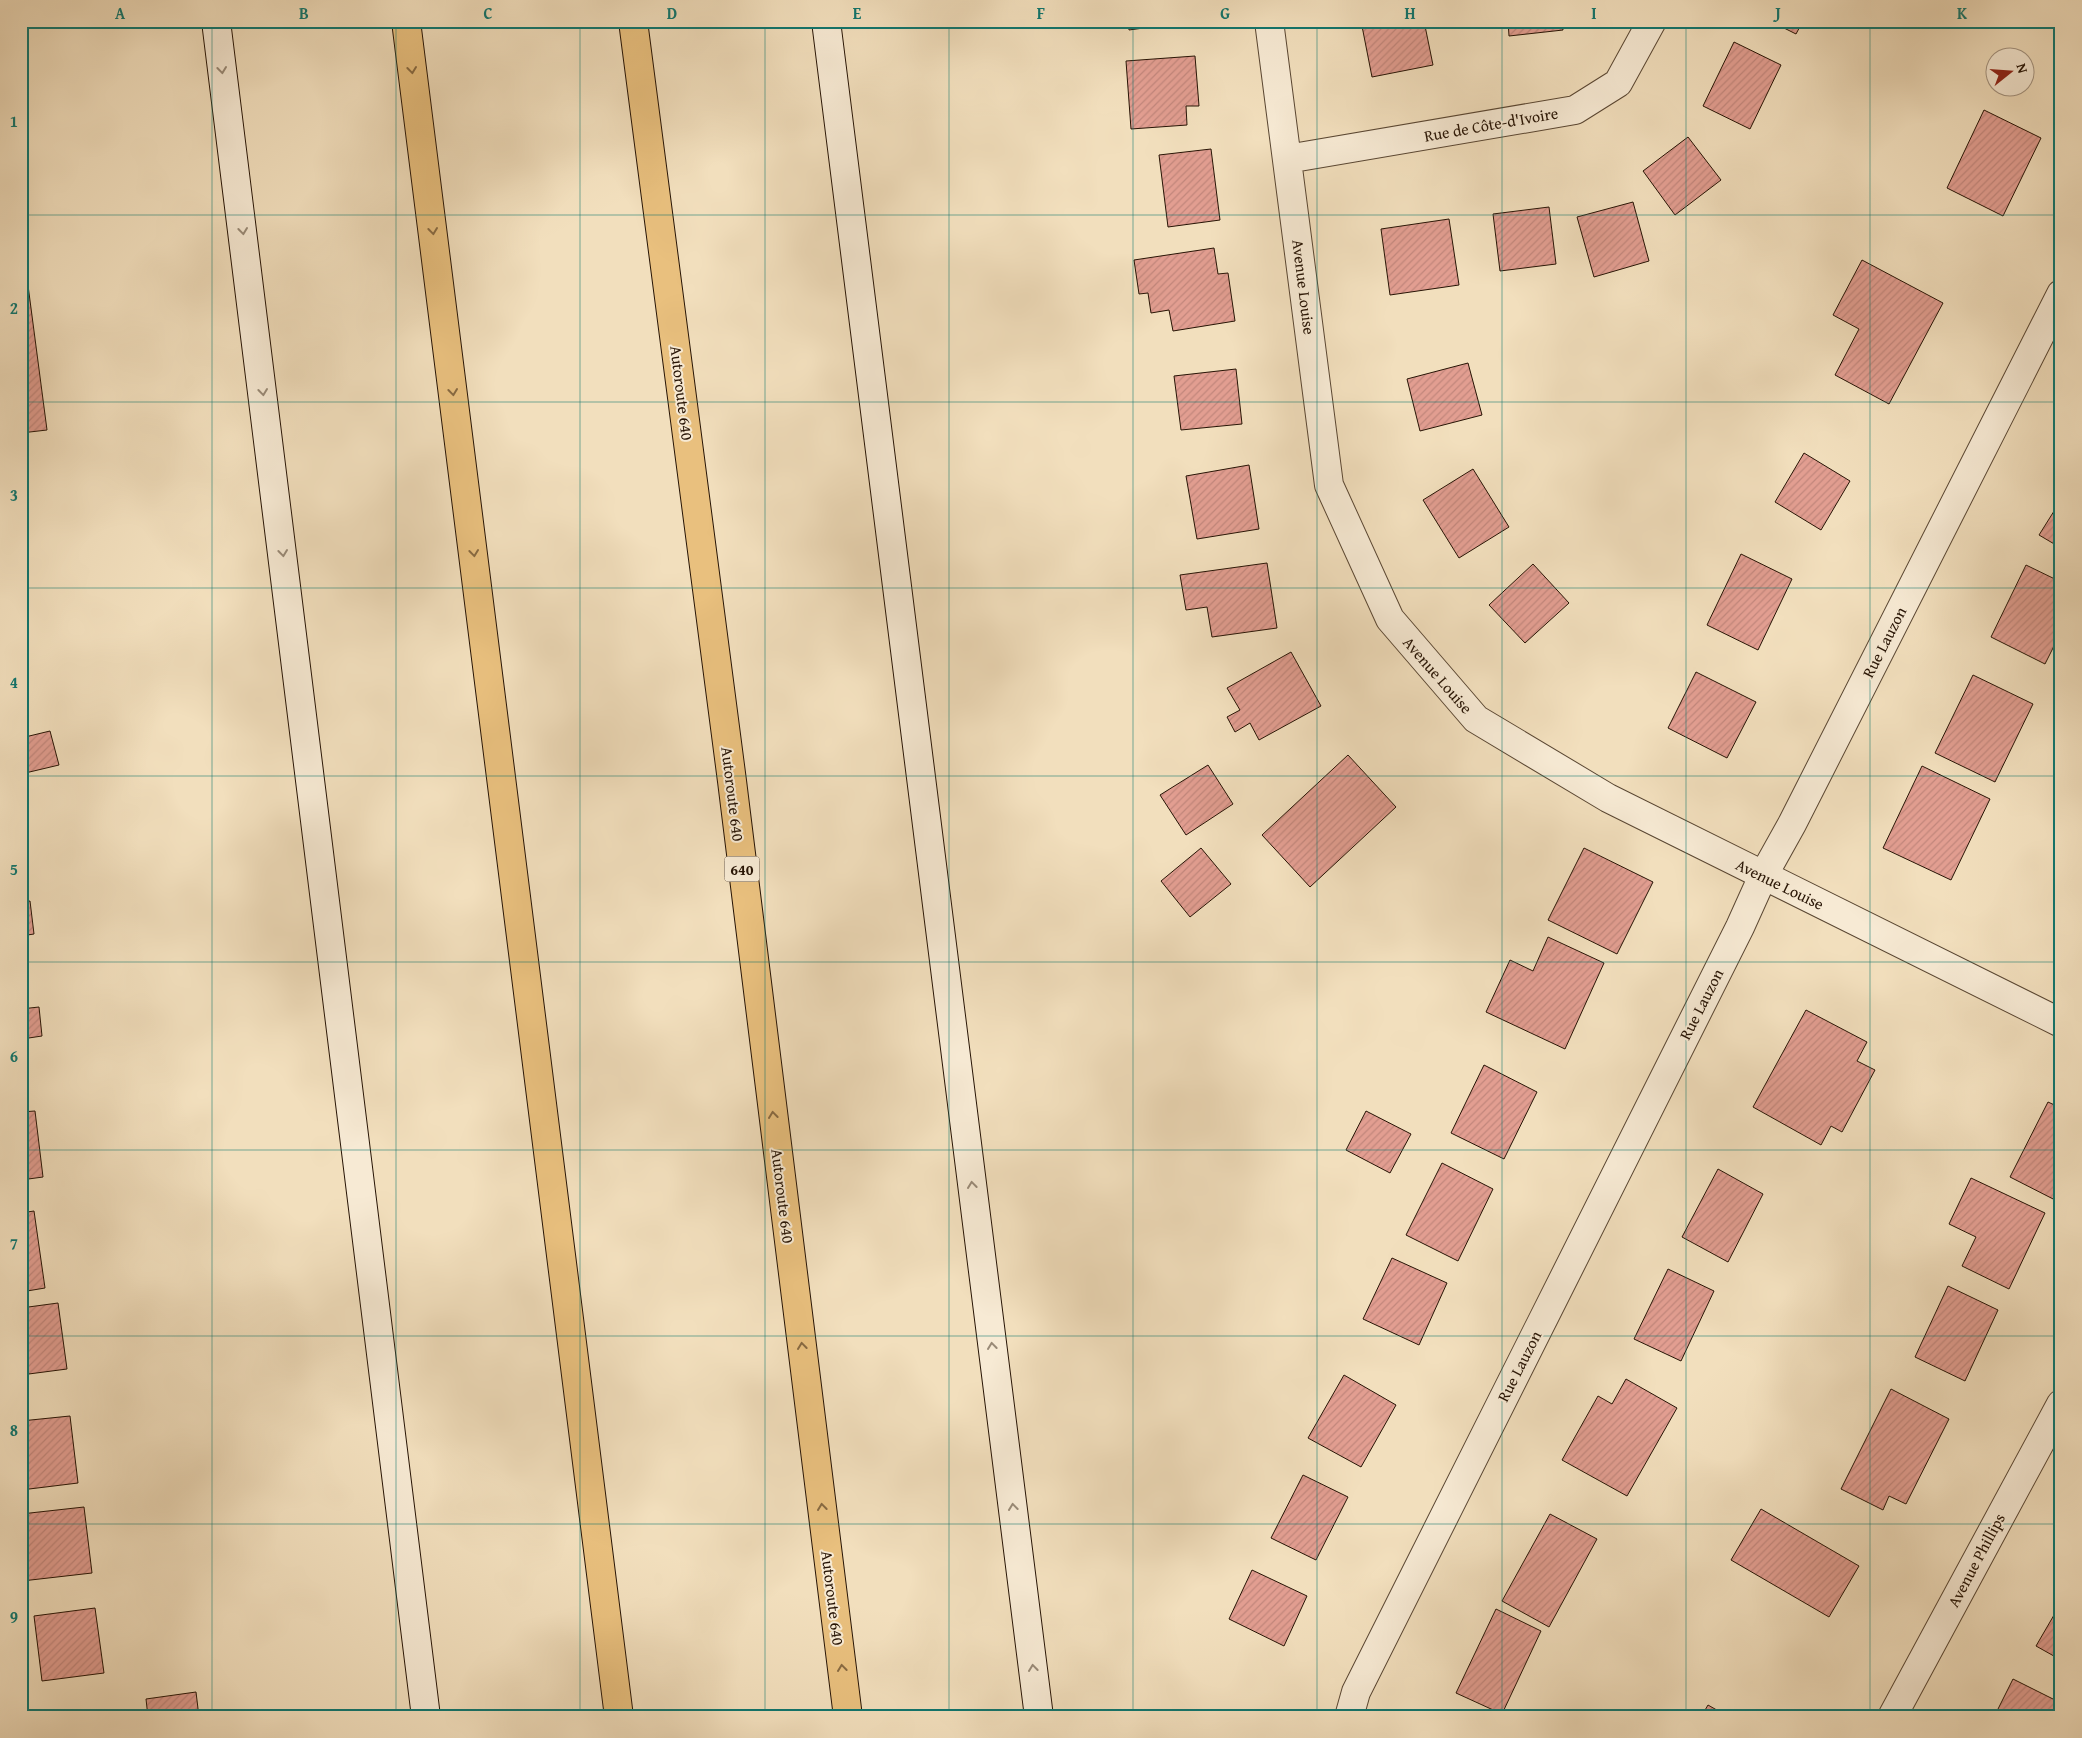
<svg xmlns="http://www.w3.org/2000/svg" width="2082" height="1738" font-family="'Gentium Book Plus',serif">
	<style>
		.building { fill: url(#building-hatch); stroke: #271405 }
		.lines { fill: none; stroke-linecap: round; stroke-linejoin: round }
		.street-casing { stroke: #5a4733; stroke-width: 30 }
		.secondary-casing { stroke: #271405; stroke-width: 30 }
		.highway-casing { stroke: #271405; stroke-width: 30 }
		.street { stroke: #f7ead4; stroke-width: 28 }
		.secondary { stroke: #f7ead4; stroke-width: 28 }
		.highway { stroke: #e9c07e; stroke-width: 28 }
		.oneway { stroke: #998a77 }
		.oneway2 { stroke: #886a42 }
		.grid { fill: none; stroke: #0f766e; stroke-width: 1; stroke-opacity: 0.55 }
		.labels { text-anchor: middle; dominant-baseline: central; stroke-width: 4; stroke-linejoin: round; paint-order: stroke }
		.shield { fill: #f7ead4; stroke: #655443; stroke-width: 1 }
		.shield-label { font-size: 15px; font-weight: bold; fill: #271405 }
		.street-label { font-size: 16px; fill: #271405; stroke: #f7ead4 }
		.neatline { fill: none; stroke: #0f766e; stroke-width: 2 }
		.grid-label { font-size: 16px; text-anchor: middle; font-weight: bold; fill: #0f766e }
	</style>
	<defs>
		<pattern id="building-hatch" width="6" height="6" patternUnits="userSpaceOnUse" patternTransform="scale(1.25)"><rect width="6" height="6" fill="#e29e91"/><path d="M-1 1l2-2M0 6l6-6M5 7l2-2" fill="none" stroke="#c2877c"/></pattern>
	</defs>
	<rect width="100%" height="100%" fill="#f2dfbd"/>
	<filter id="stains"><feTurbulence type="fractalNoise" baseFrequency=".004" numOctaves="4"/><feColorMatrix values="0 0 0 0 .2 0 0 0 0 .09 0 0 0 0 .02 0 0 0 .5 -.17"/></filter>
	<radialGradient id="worn" r=".72"><stop offset=".6" stop-color="#630" stop-opacity="0"/><stop offset="1" stop-color="#630" stop-opacity=".3"/></radialGradient>
	<path class="building" d="M1128,21H1187V22L1129,30Z
		M1361,21H1424L1433,65L1372,77Z
		M1508,21H1562L1563,30L1509,36Z
		M1770,21H1803L1796,34Z
		M1734,42L1781,65L1750,129L1703,106Z
		M1195,56L1199,106H1186L1187,125L1131,129L1126,61Z
		M1984,110L2041,138L2003,216L1947,188Z
		M1688,137L1721,180L1675,215L1643,171Z
		M1211,149L1220,220L1168,227L1159,155Z
		M1633,202L1649,261L1594,277L1577,217Z
		M1549,207L1556,264L1500,271L1493,214Z
		M1449,219L1459,285L1390,295L1381,229Z
		M21,232L47,430L21,433Z
		M1214,248L1218,274L1228,273L1235,321L1173,331L1169,310L1151,313L1148,293L1139,294L1134,260Z
		M1862,260L1943,303L1889,404L1835,375L1859,329L1833,315Z
		M1468,363L1482,415L1420,431L1407,379Z
		M1236,369L1242,424L1181,430L1174,376Z
		M1804,453L1850,481L1821,530L1775,502Z
		M1249,465L1259,529L1197,539L1186,476Z
		M1473,469L1509,527L1459,558L1423,500Z
		M2061,500V548L2039,535Z
		M1741,554L1792,579L1758,650L1707,625Z
		M1267,563L1277,628L1212,637L1207,607L1186,610L1180,575Z
		M1533,564L1569,603L1525,643L1489,605Z
		M2026,565L2061,582V632L2045,664L1991,637Z
		M1291,652L1321,706L1259,740L1250,723L1235,732L1227,717L1240,710L1227,688Z
		M1696,672L1756,702L1727,758L1668,728Z
		M1973,675L2033,704L1995,782L1935,753Z
		M50,731L59,765L21,774V738Z
		M1348,755L1396,807L1310,887L1262,835Z
		M1208,765L1233,804L1186,835L1160,795Z
		M1922,766L1990,799L1951,880L1883,848Z
		M1201,848L1231,884L1190,917L1161,881Z
		M1584,848L1653,882L1617,954L1548,920Z
		M30,901L34,934L21,936V902Z
		M1548,937L1604,963L1565,1049L1486,1012L1510,960L1533,971Z
		M39,1007L42,1036L22,1039L26,1076L21,1077V1009Z
		M1806,1010L1867,1042L1857,1061L1875,1070L1842,1132L1831,1126L1821,1145L1753,1107Z
		M1484,1065L1537,1092L1504,1159L1451,1133Z
		M2048,1102L2061,1108V1203L2010,1177Z
		M35,1111L43,1177L21,1180V1112Z
		M1366,1111L1411,1134L1390,1173L1346,1150Z
		M1442,1163L1493,1189L1458,1261L1406,1235Z
		M1718,1169L1763,1194L1728,1262L1682,1237Z
		M1971,1178L2045,1213L2009,1289L1962,1266L1976,1237L1949,1224Z
		M34,1211L45,1288L21,1292V1213Z
		M1392,1258L1447,1283L1419,1345L1363,1319Z
		M1668,1269L1714,1291L1681,1361L1634,1339Z
		M1948,1286L1998,1310L1965,1381L1915,1357Z
		M58,1303L67,1369L21,1375V1308Z
		M1344,1375L1396,1405L1361,1467L1308,1438Z
		M1626,1379L1677,1408L1627,1496L1562,1460L1598,1396L1612,1404Z
		M1891,1389L1949,1419L1906,1504L1889,1496L1883,1510L1841,1489Z
		M70,1416L78,1483L21,1490V1421Z
		M1303,1475L1348,1497L1316,1560L1271,1538Z
		M84,1507L92,1573L22,1581L21,1514Z
		M1761,1509L1859,1566L1829,1617L1731,1560Z
		M1550,1514L1597,1539L1549,1627L1502,1601Z
		M1252,1570L1307,1596L1284,1646L1229,1619Z
		M2061,1603V1660L2036,1646Z
		M95,1608L104,1673L42,1681L34,1616Z
		M1496,1609L1541,1631L1502,1714L1456,1693Z
		M2013,1679L2061,1703V1717H1994Z
		M196,1692L199,1717H148L146,1699Z
		M1708,1705L1729,1717H1701Z"/>
	<g class="lines">
		<defs>
			<path id="street" d="M1269,21L1329,485L1390,619L1476,719L1608,798L2061,1023
				M1287,159L1575,110L1618,83L1652,21
				M1349,1717L1356,1692L1740,927L1763,876L1792,824L2061,294
				M1892,1717L2061,1404"/>
			<path id="secondary" d="M216,21L426,1717
				M826,21L1039,1717"/>
			<path id="highway" d="M406,21L619,1717
				M633,21L732,781L848,1717"/>
		</defs>
		<use href="#street" class="street-casing"/>
		<use href="#secondary" class="secondary-casing"/>
		<use href="#highway" class="highway-casing"/>
		<use href="#street" class="street"/>
		<use href="#secondary" class="secondary"/>
		<use href="#highway" class="highway"/>
	</g>
	<defs><path id="oneway-chevron" d="M-2-3.5L2.5 0L-2 3.5" fill="none" stroke-width="1.6" stroke-linecap="round" stroke-linejoin="round" transform="scale(1.25)"/></defs>
	<g class="oneway">
		<use href="#oneway-chevron" transform="translate(222 70) rotate(83)"/>
		<use href="#oneway-chevron" transform="translate(243 231) rotate(83)"/>
		<use href="#oneway-chevron" transform="translate(263 392) rotate(83)"/>
		<use href="#oneway-chevron" transform="translate(283 553) rotate(83)"/>
		<use href="#oneway-chevron" transform="translate(972 1185) rotate(-97)"/>
		<use href="#oneway-chevron" transform="translate(992 1346) rotate(-97)"/>
		<use href="#oneway-chevron" transform="translate(1013 1507) rotate(-97)"/>
		<use href="#oneway-chevron" transform="translate(1033 1668) rotate(-97)"/>
	</g>
	<g class="oneway2">
		<use href="#oneway-chevron" transform="translate(412 70) rotate(83)"/>
		<use href="#oneway-chevron" transform="translate(433 231) rotate(83)"/>
		<use href="#oneway-chevron" transform="translate(453 392) rotate(83)"/>
		<use href="#oneway-chevron" transform="translate(474 553) rotate(83)"/>
		<use href="#oneway-chevron" transform="translate(773 1115) rotate(-97)"/>
		<use href="#oneway-chevron" transform="translate(802 1346) rotate(-97)"/>
		<use href="#oneway-chevron" transform="translate(822 1507) rotate(-97)"/>
		<use href="#oneway-chevron" transform="translate(842 1668) rotate(-97)"/>
	</g>
	<path class="grid" d="M212,21V1717M396,21V1717M580,21V1717M765,21V1717M949,21V1717M1133,21V1717M1317,21V1717M1502,21V1717M1686,21V1717M1870,21V1717M21,215H2061M21,402H2061M21,588H2061M21,776H2061M21,962H2061M21,1150H2061M21,1336H2061M21,1524H2061"/>
	<g class="labels">
		<rect class="shield" x="724.5" y="856.5" width="35" height="25" rx="4"/>
		<g class="shield-label">
			<text x="742" y="869">640</text>
		</g>
		<g class="street-label">
			<text transform="translate(1491 124) rotate(-10)">Rue de Côte-d'Ivoire</text>
			<text transform="translate(1304 287) rotate(83)">Avenue Louise</text>
			<text transform="translate(682 393) rotate(83)">Autoroute 640</text>
			<text transform="translate(1884 642) rotate(-63)">Rue Lauzon</text>
			<text transform="translate(1438 675) rotate(49)">Avenue Louise</text>
			<text transform="translate(733 794) rotate(83)">Autoroute 640</text>
			<text transform="translate(1780 884) rotate(26)">Avenue Louise</text>
			<text transform="translate(1701 1004) rotate(-63)">Rue Lauzon</text>
			<text transform="translate(783 1196) rotate(83)">Autoroute 640</text>
			<text transform="translate(1519 1366) rotate(-63)">Rue Lauzon</text>
			<text transform="translate(1976 1560) rotate(-62)">Avenue Phillips</text>
			<text transform="translate(833 1598) rotate(83)">Autoroute 640</text>
		</g>
	</g>
	<rect width="2082" height="1738" fill="none" stroke="#f2dfbd" stroke-width="55"/>
	<g transform="translate(2010 72) rotate(73)"><circle r="24" fill="#f7ead4" stroke="#a49481"/>
	<path d="M0-4L9 19L0 12L-9 19Z" fill="#8f2418"/>
	<text y="-8" font-size="14" font-weight="bold" text-anchor="middle" fill="#271405">N</text>
	</g>
	<rect x="28" y="28" width="2026" height="1682" class="neatline"/>
	<g class="grid-label">
		<text x="120" y="19">A</text>
		<text x="304" y="19">B</text>
		<text x="488" y="19">C</text>
		<text x="672" y="19">D</text>
		<text x="857" y="19">E</text>
		<text x="1041" y="19">F</text>
		<text x="1225" y="19">G</text>
		<text x="1410" y="19">H</text>
		<text x="1594" y="19">I</text>
		<text x="1778" y="19">J</text>
		<text x="1962" y="19">K</text>
		<text x="14" y="127">1</text>
		<text x="14" y="314">2</text>
		<text x="14" y="501">3</text>
		<text x="14" y="688">4</text>
		<text x="14" y="875">5</text>
		<text x="14" y="1062">6</text>
		<text x="14" y="1249">7</text>
		<text x="14" y="1436">8</text>
		<text x="14" y="1623">9</text>
	</g>
	<rect width="100%" height="100%" filter="url(#stains)"/>
	<rect width="100%" height="100%" fill="url(#worn)"/>
</svg>
